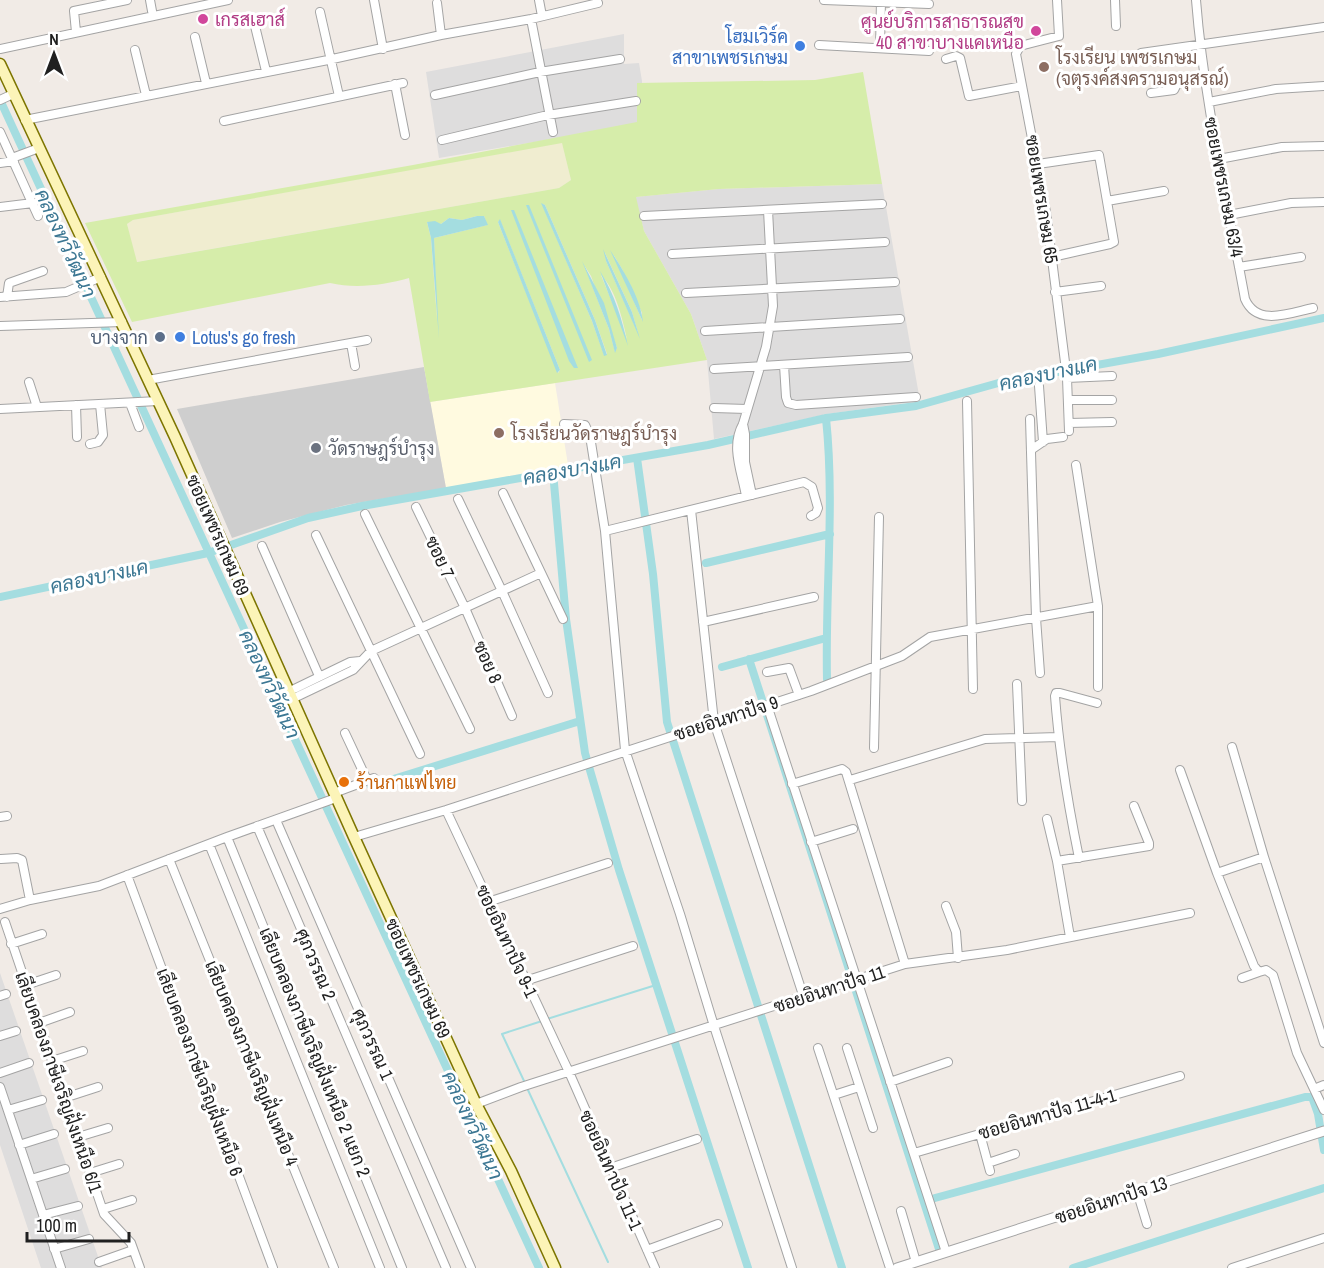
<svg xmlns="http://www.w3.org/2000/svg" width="1324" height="1268" font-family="'Archivo Narrow',Sarabun,sans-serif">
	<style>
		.residential { fill: #dedddd }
		.education { fill: #fffae0 }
		.religious { fill: #cecece }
		.farmland { fill: #f0edd0 }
		.grass { fill: #d6edaa; fill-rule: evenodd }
		.water { fill: #a4dde0 }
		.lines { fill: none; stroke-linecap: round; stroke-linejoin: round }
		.stream { stroke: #a4dde0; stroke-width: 2 }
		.canal { stroke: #a4dde0; stroke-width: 8 }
		.minor-casing { stroke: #a4a4a4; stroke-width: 10 }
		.tertiary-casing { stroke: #a4a4a4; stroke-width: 11 }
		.secondary-casing { stroke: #7d7500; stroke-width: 13 }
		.minor { stroke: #fff; stroke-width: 8 }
		.tertiary { stroke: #fff; stroke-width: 9 }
		.secondary { stroke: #fcf4b8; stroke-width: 10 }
		.hotel-dot { fill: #d1479c; stroke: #fff; stroke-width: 2 }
		.shop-dot { fill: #3f7fe0; stroke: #fff; stroke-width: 2 }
		.education-dot { fill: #8d6e63; stroke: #fff; stroke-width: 2 }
		.service-dot { fill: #5c6f8a; stroke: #fff; stroke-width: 2 }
		.worship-dot { fill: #6b7280; stroke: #fff; stroke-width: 2 }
		.food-dot { fill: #e8710a; stroke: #fff; stroke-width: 2 }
		.labels { text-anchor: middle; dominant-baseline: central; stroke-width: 6; stroke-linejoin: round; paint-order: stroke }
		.hotel-label { font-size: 18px; fill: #b23c85; stroke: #fff; text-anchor: start }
		.shop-label { font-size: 18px; fill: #366cbe; stroke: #fff; text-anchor: end }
		.education-label { font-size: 18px; fill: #785e54; stroke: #fff; text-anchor: start }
		.street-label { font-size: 18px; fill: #202020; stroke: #fff }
		.service-label { font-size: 18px; fill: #4e5e75; stroke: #fff; text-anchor: end }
		.worship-label { font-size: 18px; fill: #5b616d; stroke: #fff; text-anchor: start }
		.food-label { font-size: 18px; fill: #c56008; stroke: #fff; text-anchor: start }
		.water-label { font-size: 20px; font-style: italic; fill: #3c7793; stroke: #fff }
	</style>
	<rect width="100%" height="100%" fill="#f1ebe6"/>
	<path class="residential" d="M624,34V64L639,63L642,81V124L439,158L426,72Z
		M882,184L920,401L827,414L714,439L707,360L691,314L644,231L635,197L719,189Z
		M0,973L102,1268H41L0,1145Z"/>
	<path class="education" d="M555,383L568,465L446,488L430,402Z"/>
	<path class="religious" d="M424,367L446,488L346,505L280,522L232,538L177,409Z"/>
	<path class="farmland" d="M562,142L571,180L559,188L136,262L127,224L133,220Z"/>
	<path class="grass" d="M863,72L882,184L719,189L636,197L644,231L691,314L707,360L430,402L409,278C384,285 356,289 330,283L132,322L85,223L413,165L637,122V83L815,80ZM562,143L571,180L559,188L137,262L127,224L133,220ZM542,204L545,205L595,320L607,354L604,355L592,321ZM477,216H484L487,225L434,238L437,319L431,238L427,222L441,224L449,218L462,220ZM500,220L560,370L558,373L498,222ZM605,253L632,312L638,333L606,261ZM613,254L622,269L642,313V320ZM584,265L591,276L617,348L615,352L609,329ZM601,275C616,290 622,318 627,339Z"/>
	<path class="water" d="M541,203L545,205L595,320L607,355L604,356L592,321Z
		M526,205H529L592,360L589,362Z
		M511,210H514L578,368H574L569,361Z
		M477,216H484L488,225L434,238L439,339L431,238L427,222L435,221L441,224L449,218L462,220Z
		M500,219L560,370L557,373L498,222Z
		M603,249L632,312L640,339L606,261Z
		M610,250C623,269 641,299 643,322Z
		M582,261L604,303L617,348L615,353L609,329Z
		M600,271C615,295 622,319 628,346Z"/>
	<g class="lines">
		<path class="stream" d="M547,1019L656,985
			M525,1083L502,1034L542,1021
			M527,1088L608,1262"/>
		<path class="canal" d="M0,100L539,1268
			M826,418C835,505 825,592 827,679
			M637,458L653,574L667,722L842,1268
			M553,472L566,619L585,753L619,870L748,1268
			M706,563L830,534
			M0,597L208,553L308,518L362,506L708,445L826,418L916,406L1002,382L1158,354L1324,318
			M749,659L939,1249
			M722,667L826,638
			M371,786L580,721
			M935,1198L1305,1097H1312L1318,1114L1324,1150
			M1073,1268L1324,1188"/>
		<defs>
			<path id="minor" d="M150,0L152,11
				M374,0L383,49
				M539,0L542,16
				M824,0L929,4
				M1057,0L1059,36L1020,46L1016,54L1046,212L1067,378L1069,431
				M1115,0L1116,26
				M1196,0C1204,101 1227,200 1245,299C1257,327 1290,313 1313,308
				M437,3L441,35
				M320,12L339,96
				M531,19L553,132
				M254,22L266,71
				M76,32L74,11L127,0
				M195,37L206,83
				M819,45L929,51
				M880,48L881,0
				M0,49L228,0
				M135,50L146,95
				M1141,53L1324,27
				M946,59L956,56L960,58L969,96L1022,86
				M395,84L405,135
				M1151,93L1174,90L1179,80L1204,76
				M435,95L540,72L620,59
				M0,100L13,94
				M1209,102L1276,89L1324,86
				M25,120L328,60L441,35L531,19L598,3
				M224,121L403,83
				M0,132L38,216
				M442,140L548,115L636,101
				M12,158L39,148
				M1219,159L1282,147L1324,146
				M0,163L14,161
				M1038,164L1099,155L1114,242L1110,244L1052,257
				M1107,201L1164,191
				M0,207L33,203
				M1229,215L1291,203L1324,202
				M644,216L882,204
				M672,254L885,242
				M1239,267L1301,257
				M1055,292L1101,286
				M686,293L895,282
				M0,297L66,292L101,277
				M7,297L9,283L43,271
				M0,326L122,322
				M705,331L900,319
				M351,343L355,366
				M784,365L786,397L788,403L796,405L916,397
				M714,369L908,357
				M1067,378L1112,376
				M148,380L367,340
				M29,382L37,407
				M1039,386L1043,442
				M1068,400H1112
				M967,401L973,689
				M130,403L139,427
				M76,405L77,437
				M714,408L747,409
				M0,409L158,401
				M1030,419L1036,618L1040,673
				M1069,423L1112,422
				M564,424L585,425L590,436L605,531L625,750L680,914L714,1026L792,1268
				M743,424L745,434V462L752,495
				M90,444L98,442L103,435L100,404
				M1031,450L1047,439L1063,437
				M1076,465L1098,606V687
				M503,493L563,619
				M746,496C742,472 730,447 743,424L766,347L773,306L768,210
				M458,499L502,591L548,693
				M416,507L465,608L512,716
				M691,510L714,722L804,998
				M365,514L470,729
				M605,531L804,482L812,487L818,508L816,513L811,516
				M316,535L420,754
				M262,546L319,676
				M703,622L814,597
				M767,672L789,668L799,695
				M1017,684L1022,801
				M288,692L350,662L360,661
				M292,699L353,670L371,651L541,573
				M767,705L946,1252
				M345,733L367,780
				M1232,747L1264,857
				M874,748L879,517
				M1180,770L1217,873L1254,966L1259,972L1266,970L1273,975L1297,1053L1324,1110
				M850,780L985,739L1058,737
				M792,784L842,769L846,772L905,964
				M334,793L374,778
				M446,810L569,1072L655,1268
				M0,817L7,816
				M1047,819L1057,861L1070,937
				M276,820L471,1268
				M257,826L446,1268
				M227,837L402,1268
				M354,837L446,810L811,691L902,656L930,637L1098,606
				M811,842L853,829
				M209,844L380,1268
				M1079,858C1068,804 1059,751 1055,696L1056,693H1060L1097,703
				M1,859L17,858L22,860L30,900
				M169,859L334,1268
				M1057,861L1149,846V843L1134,806
				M1217,873L1264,857L1324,1043
				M127,875L273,1268
				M488,902L608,863
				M946,906L956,932L958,958
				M0,909L30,900L99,886L227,837L336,798
				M5,922L104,1214L131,1243L140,1268
				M11,944L42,934
				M1242,978L1259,972
				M525,981L633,946
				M26,985L56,975
				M0,996L6,994
				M39,1023L70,1012
				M0,1036L16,1031
				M818,1048L890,1268
				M847,1048L873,1128
				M52,1061L83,1051
				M0,1073L29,1063
				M890,1082L948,1062
				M0,1087L61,1268
				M1314,1089L1324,1085
				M834,1095L859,1087
				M64,1098L98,1087
				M476,1104L521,1087L905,964L1007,950L1190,913
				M8,1110L42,1100
				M980,1134L990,1171
				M78,1137L108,1128
				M19,1145L54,1134
				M914,1153L1180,1076
				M988,1163L1015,1154
				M610,1168L697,1139
				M90,1173L119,1164
				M31,1179L65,1169
				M1137,1191L1147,1224
				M103,1209L132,1200
				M901,1211L916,1262
				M43,1215L78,1206
				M54,1249L89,1239
				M647,1250L718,1224
				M99,1262L133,1250
				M1232,1268L1324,1238"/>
			<path id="tertiary" d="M897,1268L1324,1131"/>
			<path id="secondary" d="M0,64L175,437L354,837L476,1104L511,1171L555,1268"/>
		</defs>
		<use href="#minor" class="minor-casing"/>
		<use href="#tertiary" class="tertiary-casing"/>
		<use href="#secondary" class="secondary-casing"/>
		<use href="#minor" class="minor"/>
		<use href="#tertiary" class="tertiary"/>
		<use href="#secondary" class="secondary"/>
	</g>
	<g class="hotel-dot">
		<circle cx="203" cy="19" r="6"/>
		<circle cx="1036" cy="31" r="6"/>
	</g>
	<g class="shop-dot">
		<circle cx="800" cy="46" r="6"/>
		<circle cx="180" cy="337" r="6"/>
	</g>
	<g class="education-dot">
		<circle cx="1044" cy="67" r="6"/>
		<circle cx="499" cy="433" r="6"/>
	</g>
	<circle class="service-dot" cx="160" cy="337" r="6"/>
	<circle class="worship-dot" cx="316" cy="448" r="6"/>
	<circle class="food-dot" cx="344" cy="782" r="6"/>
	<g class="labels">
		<g class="hotel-label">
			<text x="215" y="19">เกรสเฮาส์</text>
			<text x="1024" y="21" text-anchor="end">ศูนย์บริการสาธารณสุข<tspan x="1024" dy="21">40 สาขาบางแคเหนือ</tspan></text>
		</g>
		<g class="shop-label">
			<text x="788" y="36">โฮมเวิร์ค<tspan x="788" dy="21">สาขาเพชรเกษม</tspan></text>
			<text x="192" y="337" text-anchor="start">Lotus's go fresh</text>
		</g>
		<g class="education-label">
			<text x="1056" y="57">โรงเรียน เพชรเกษม<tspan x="1056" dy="21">(จตุรงค์สงครามอนุสรณ์)</tspan></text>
			<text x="511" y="433">โรงเรียนวัดราษฎร์บำรุง</text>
		</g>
		<g class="street-label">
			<text transform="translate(1224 187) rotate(79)">ซอยเพชรเกษม 63/4</text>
			<text transform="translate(1042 199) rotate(81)">ซอยเพชรเกษม 65</text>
			<text transform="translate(218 535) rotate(66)">ซอยเพชรเกษม 69</text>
			<text transform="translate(440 557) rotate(65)">ซอย 7</text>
			<text transform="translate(488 662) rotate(66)">ซอย 8</text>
			<text transform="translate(726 718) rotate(-18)">ซอยอินทาปัจ 9</text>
			<text transform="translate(507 941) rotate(65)">ซอยอินทาปัจ 9-1</text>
			<text transform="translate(316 964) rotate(67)">ศุภวรรณ 2</text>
			<text transform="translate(418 978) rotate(65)">ซอยเพชรเกษม 69</text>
			<text transform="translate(829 989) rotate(-18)">ซอยอินทาปัจ 11</text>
			<text transform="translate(373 1044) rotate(66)">ศุภวรรณ 1</text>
			<text transform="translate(315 1052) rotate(68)">เลียบคลองภาษีเจริญฝั่งเหนือ 2 แยก 2</text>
			<text transform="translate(252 1063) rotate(68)">เลียบคลองภาษีเจริญฝั่งเหนือ 4</text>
			<text transform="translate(200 1072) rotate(70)">เลียบคลองภาษีเจริญฝั่งเหนือ 6</text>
			<text transform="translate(59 1082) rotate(71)">เลียบคลองภาษีเจริญฝั่งเหนือ 6/1</text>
			<text transform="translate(1047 1114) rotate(-16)">ซอยอินทาปัจ 11-4-1</text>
			<text transform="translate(611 1170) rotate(66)">ซอยอินทาปัจ 11-1</text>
			<text transform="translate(1111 1200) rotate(-18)">ซอยอินทาปัจ 13</text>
		</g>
		<g class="service-label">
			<text x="148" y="337">บางจาก</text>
		</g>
		<g class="worship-label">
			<text x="328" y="448">วัดราษฎร์บำรุง</text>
		</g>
		<g class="food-label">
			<text x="356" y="782">ร้านกาแฟไทย</text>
		</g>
		<g class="water-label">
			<text transform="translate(66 243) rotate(65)">คลองทวีวัฒนา</text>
			<text transform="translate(1048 373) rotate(-12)">คลองบางแค</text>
			<text transform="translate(572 469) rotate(-10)">คลองบางแค</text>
			<text transform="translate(99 576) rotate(-12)">คลองบางแค</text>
			<text transform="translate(270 684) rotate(65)">คลองทวีวัฒนา</text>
			<text transform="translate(473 1125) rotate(65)">คลองทวีวัฒนา</text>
		</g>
	</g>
	<g transform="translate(54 54)" stroke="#ffffff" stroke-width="4.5" paint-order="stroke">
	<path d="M0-4.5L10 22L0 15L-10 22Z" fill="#202020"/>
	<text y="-9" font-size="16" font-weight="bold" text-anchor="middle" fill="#202020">N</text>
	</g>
	<path d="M27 1232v9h102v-9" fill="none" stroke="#202020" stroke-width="3"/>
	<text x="36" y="1232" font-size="18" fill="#202020" stroke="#ffffff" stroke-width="4.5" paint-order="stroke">100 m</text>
</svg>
